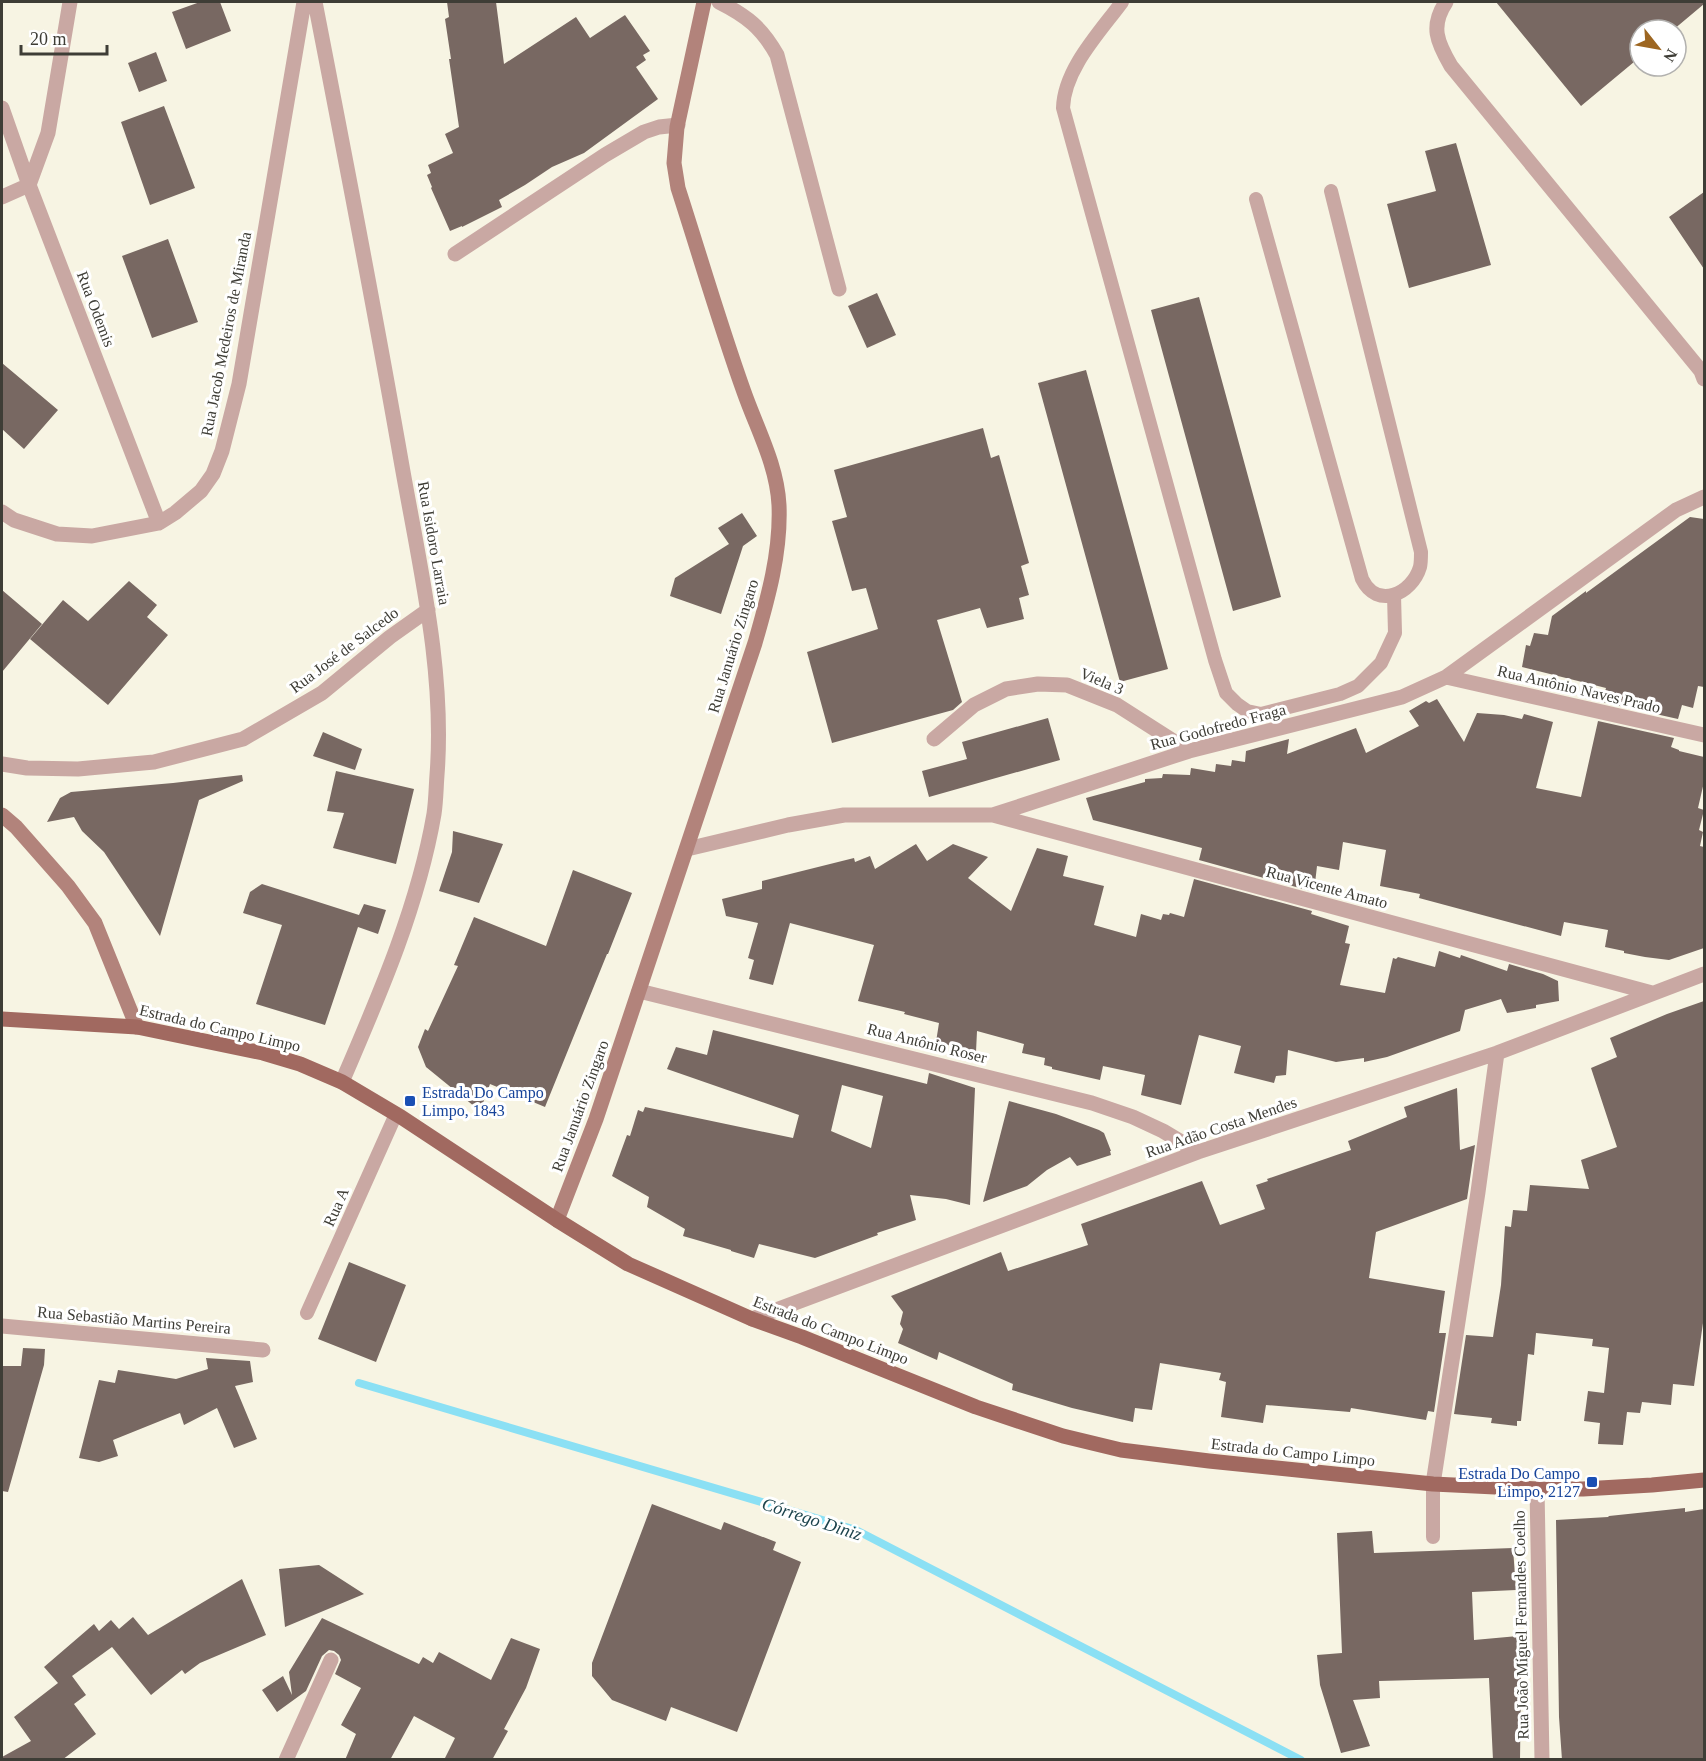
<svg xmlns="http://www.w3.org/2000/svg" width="1706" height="1761" font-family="'Times New Roman',serif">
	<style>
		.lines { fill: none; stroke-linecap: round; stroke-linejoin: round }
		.stream { stroke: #8be0f4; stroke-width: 8 }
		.building { fill: #786862; fill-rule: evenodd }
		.lane { stroke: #c9a8a3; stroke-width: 14 }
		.street { stroke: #c9a8a3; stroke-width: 15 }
		.secondary { stroke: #b2837b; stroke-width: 15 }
		.primary { stroke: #a16960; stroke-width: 15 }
		.transit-dot { fill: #1a4fb4; stroke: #fff; stroke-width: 2 }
		.labels { text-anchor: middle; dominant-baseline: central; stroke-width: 6; stroke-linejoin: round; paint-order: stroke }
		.street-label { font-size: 16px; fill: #3e3d36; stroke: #fff }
		.transit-label { font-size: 16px; fill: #164399; stroke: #fff; text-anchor: start }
		.water-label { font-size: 18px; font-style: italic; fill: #1d444d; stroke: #fff }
	</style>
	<rect width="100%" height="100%" fill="#f7f4e3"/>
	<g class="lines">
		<path class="stream" d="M359,1383L856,1530L1301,1760"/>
	</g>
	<path class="building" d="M200,2H220L231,31L186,49L172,12Z
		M447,2H496L504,64L576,17L590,38L625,15L650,51L643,55L646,60L636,67L658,99L584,153L552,167L525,185L499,200L502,207L462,227V226L450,231L431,188L432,187L427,175L431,173L428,165L453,153L445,134L459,127L449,59H451L445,19L449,17Z
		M1496,2H1704V4L1673,30H1640V57L1581,106Z
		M156,52L167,81L139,92L128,63Z
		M164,106L195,188L150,205L121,122Z
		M1456,143L1491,265L1409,288L1387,204L1436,191L1425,151Z
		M1704,192V269L1669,217Z
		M168,239L198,322L152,338L122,256Z
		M877,293L896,335L867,348L848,306Z
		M1199,297L1281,597L1233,611L1151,310Z
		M2,363L58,410L24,449L2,429Z
		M1086,370L1168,669L1120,682L1038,383Z
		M983,428L991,458L999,455L1029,563L1021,566L1029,595L1019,598L1024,619L987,628L980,608L937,620L962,702L953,710L832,743L807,652L878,629L866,588L852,591L832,521L847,517L834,470Z
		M742,513L757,536L743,546L721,614L670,596L675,578L729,544L718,528Z
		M1690,517L1704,519V687L1698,686L1693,708L1682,705L1678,719L1602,702L1606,688L1522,667L1526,645L1530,646L1534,633L1548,635L1552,616L1586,591V593Z
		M129,581L157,605L147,617L168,635L108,705L30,639L63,600L88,621Z
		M2,590L42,624L2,672Z
		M1437,699L1464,742L1477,713L1504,715L1522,719L1524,714L1553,722L1536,788L1581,797L1598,721L1674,738L1671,747L1679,750V751L1704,757V782L1698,808L1704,810L1699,830L1703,832L1700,846L1704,847V948L1669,960L1645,957L1624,953V951L1605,947L1608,930L1564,922L1561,936L1419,898L1420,894L1380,886L1386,850L1343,842L1339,870L1317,866L1314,892L1199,860L1202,848L1093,820L1086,798L1145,782V779L1162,778L1163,774L1190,775L1191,768L1215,772L1216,764L1231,766L1232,760L1245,762L1246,751L1289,739L1287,754L1356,728L1366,753L1419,726L1409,711L1426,701L1429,703Z
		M1048,718L1060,760L929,797L922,771L967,759L962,742Z
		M323,732L362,749L355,770L313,756Z
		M336,771L414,789L396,864L333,848L344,813L327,811Z
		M242,775L243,781L199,800L160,936L104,852L82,831L74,817L47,822L60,798L71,792L173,783Z
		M453,831L503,844L479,903L439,891L452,852Z
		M916,844L927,861L953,844L988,857L968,878L1011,911L1037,848L1068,856L1063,876L1104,886L1094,925L1136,937L1141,914L1161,920L1163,914L1169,915L1170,913L1184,917L1194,879L1312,911L1311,914L1349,926L1345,943L1350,944L1340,985L1385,993L1393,958L1396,959L1398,957L1435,967L1439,951L1460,958L1461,955L1507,971L1509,964L1543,974L1558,981L1559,1001L1536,1005V1008L1507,1013L1501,999L1465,1010L1460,1031L1387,1057L1364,1062V1058L1336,1062L1288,1050L1286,1075L1276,1076L1274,1083L1234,1073L1241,1046L1199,1035L1181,1105L1141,1095L1145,1075L1103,1066L1100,1080L1052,1069V1067L1044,1065L1045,1058L1022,1053L1024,1044L977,1031L976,1052L936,1042L939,1023L904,1014L905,1012L858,1001L874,945L790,923L773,985L749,979L754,960L748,958L758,923L726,916L722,899L762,889V881L854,858L855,862L870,856L875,869Z
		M573,870L632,893L608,954H607L545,1107L490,1084L480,1111L426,1067L418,1047L425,1029L428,1031L458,966L454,965L474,917L546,946Z
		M262,884L359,915L364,904L386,910L378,934L358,927L325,1025L256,1004L282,925L243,913L250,892Z
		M1704,1001V1316L1694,1386L1673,1384L1671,1405L1642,1402L1640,1413L1627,1412L1623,1445L1598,1444L1600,1423L1584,1421L1588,1391L1604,1393L1609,1348L1592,1346L1593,1339L1536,1333L1534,1355L1528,1354L1521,1421H1517V1426L1491,1423L1492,1418L1454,1414L1466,1335L1493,1337L1501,1285L1505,1226L1511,1227L1513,1210L1527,1211L1530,1185L1589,1189L1581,1160L1617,1147L1591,1068L1617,1057L1610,1038L1667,1014Z
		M713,1030L927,1084L929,1073L975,1088L970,1205L946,1199L910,1195L916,1220L877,1233L878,1235L815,1258L759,1244L754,1258L731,1251V1250L683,1236L685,1229L647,1207L649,1197L612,1176L627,1135L630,1136L638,1110L643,1112L645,1107L793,1138L799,1115L667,1069L676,1047L707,1055ZM842,1085L883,1096L871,1148L831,1131Z
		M1457,1088L1460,1150L1475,1145L1467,1199L1376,1232L1369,1278L1445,1291L1439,1333H1446L1434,1412L1428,1411L1426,1420L1351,1408L1350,1412L1266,1405L1263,1423L1221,1417L1226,1382L1219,1380L1221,1373L1160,1363L1152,1410L1135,1408L1133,1422L1072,1408L1012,1390L1013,1384L939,1352L937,1360L898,1343L903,1329L900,1324L903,1312L891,1296L1001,1252L1008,1271L1088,1245L1081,1224L1202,1181L1220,1225L1265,1209L1256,1185L1268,1181L1267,1179L1351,1150L1348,1141L1407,1117L1404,1107Z
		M1009,1101L1056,1114L1099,1130L1104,1133L1111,1151H1110L1111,1155L1077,1166L1070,1157L1047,1170L1027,1186L983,1202Z
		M349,1262L406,1285L376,1362L318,1339Z
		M23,1348L45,1349L44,1365L8,1492L2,1491V1366H21Z
		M206,1358L250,1361L253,1382L235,1386L257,1439L234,1448L217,1408L184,1425L180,1413L113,1440L118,1456L99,1462L79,1458L99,1380L115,1383L118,1370L176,1379L208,1369Z
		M652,1504L721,1530L724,1522L776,1542L773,1550L801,1562L737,1732L671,1707L666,1721L612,1700L592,1676V1663Z
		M1685,1508V1512L1704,1509V1760H1562L1559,1717L1556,1520L1608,1517L1609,1516Z
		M1372,1531L1374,1553L1513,1548L1516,1590L1472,1592L1474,1640L1518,1636L1521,1680L1520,1760H1493L1489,1678L1379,1681L1380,1698L1353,1700L1370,1746L1341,1753L1320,1685L1317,1655L1342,1653L1337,1533Z
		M319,1565L364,1594L285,1627L279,1569Z
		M242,1579L266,1635L200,1663L185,1674L182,1670L151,1695L112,1647L72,1676L86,1695L74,1704L96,1734L62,1760H2V1757L31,1741L14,1717L58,1683L44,1667L94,1624L99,1631L111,1620L119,1629L133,1617L148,1635Z
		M322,1618L419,1664L423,1657L433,1663L439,1652L491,1680L511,1638L540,1649L526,1688L504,1729L508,1731L492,1760H444L455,1738L414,1716L390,1760H345L356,1734L341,1725L361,1688L335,1674L341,1660L339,1655L334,1651L329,1650L322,1656L306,1691L277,1712L262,1690L283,1676L292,1695L289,1672Z"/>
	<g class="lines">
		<path class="lane" d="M1122,2C1100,32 1064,69 1063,108L1215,660L1226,693L1237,704L1247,711L1261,714L1340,694L1358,686L1381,663L1395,633L1394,595
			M1256,199L1362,579C1377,610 1412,594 1420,567C1421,563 1421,557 1421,552L1331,191
			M307,1313L396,1114
			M1433,1484V1537"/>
		<path class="street" d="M315,2C345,156 375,311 402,466C420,568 445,672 437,775C436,788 436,801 434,814C418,907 379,996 342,1082
			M719,2C747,16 762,28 777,55L839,289
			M1446,2C1430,26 1437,42 1451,66L1701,371L1704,379
			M2,108L29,185L159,523
			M2,197L29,185L48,133L70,2
			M455,254L605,155L644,132L659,127L678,125
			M2,512L14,520L57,534L92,536L159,523L175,513L201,491L213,474L222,451L239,384L304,2
			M1446,677L1704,735
			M934,739L974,705L1006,689L1038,684L1067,685L1117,705L1189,751
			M2,764L27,768L78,769L154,762L243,739L322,693L390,637L428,610
			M993,815L1652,993
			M687,849L788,825L844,815H993L1189,751L1402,697L1446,677L1676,510L1704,497
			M639,991L1092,1103L1133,1117L1163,1131L1198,1152
			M752,1319L1198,1152L1497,1053L1704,974
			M2,1326L263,1350
			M1433,1484L1478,1192L1497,1053
			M1537,1489L1542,1760
			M286,1760L331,1660"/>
		<path class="secondary" d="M2,815L16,827L68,886L95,923L137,1027
			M557,1220L596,1119L755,643C768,598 781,552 779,505C777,465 757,429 744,392C720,325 700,256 678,188L674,163L677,127L704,2"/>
		<path class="primary" d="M2,1019L137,1027L263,1053L300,1064L342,1082L401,1117L557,1220L628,1264L752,1319L802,1337L976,1407L1063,1436L1121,1450L1209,1461L1433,1484L1537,1489H1583L1652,1485L1704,1480"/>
	</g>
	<g class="transit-dot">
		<rect x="404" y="1095" width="12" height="12" rx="3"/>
		<rect x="1586" y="1476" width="12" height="12" rx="3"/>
	</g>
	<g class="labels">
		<g class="street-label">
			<text transform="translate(96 309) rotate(69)">Rua Odemis</text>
			<text transform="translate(226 334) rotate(-79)">Rua Jacob Medeiros de Miranda</text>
			<text transform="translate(434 543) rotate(80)">Rua Isidoro Larraia</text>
			<text transform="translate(733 646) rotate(-73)">Rua Januário Zingaro</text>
			<text transform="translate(344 650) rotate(-37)">Rua José de Salcedo</text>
			<text transform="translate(1102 681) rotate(23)">Viela 3</text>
			<text transform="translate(1579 689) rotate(13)">Rua Antônio Naves Prado</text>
			<text transform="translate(1218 727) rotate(-15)">Rua Godofredo Fraga</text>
			<text transform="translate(1327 887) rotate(15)">Rua Vicente Amato</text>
			<text transform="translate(220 1028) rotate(13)">Estrada do Campo Limpo</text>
			<text transform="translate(927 1043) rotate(14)">Rua Antônio Roser</text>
			<text transform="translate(580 1106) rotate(-70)">Rua Januário Zingaro</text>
			<text transform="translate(1221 1127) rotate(-19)">Rua Adão Costa Mendes</text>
			<text transform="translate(336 1207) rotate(-66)">Rua A</text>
			<text transform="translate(134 1320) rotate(5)">Rua Sebastião Martins Pereira</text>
			<text transform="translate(831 1330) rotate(21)">Estrada do Campo Limpo</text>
			<text transform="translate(1293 1452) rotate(6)">Estrada do Campo Limpo</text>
			<text transform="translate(1521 1625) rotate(-91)">Rua João Miguel Fernandes Coelho</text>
		</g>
		<g class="transit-label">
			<text x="422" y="1092">Estrada Do Campo<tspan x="422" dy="18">Limpo, 1843</tspan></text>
			<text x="1580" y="1473" text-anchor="end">Estrada Do Campo<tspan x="1580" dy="18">Limpo, 2127</tspan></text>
		</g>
		<g class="water-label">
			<text transform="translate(812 1519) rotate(18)">Córrego Diniz</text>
		</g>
	</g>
	<rect width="1706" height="1761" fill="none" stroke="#3e3d36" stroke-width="6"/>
	<g transform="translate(1658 48) rotate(121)"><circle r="28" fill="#ffffff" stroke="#b2b1af" stroke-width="1.5"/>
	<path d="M0-4.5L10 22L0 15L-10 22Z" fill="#9d6621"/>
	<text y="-9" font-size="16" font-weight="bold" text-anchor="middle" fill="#3e3d36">N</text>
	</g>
	<path d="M21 45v9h86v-9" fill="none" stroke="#3e3d36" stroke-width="3"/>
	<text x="30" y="45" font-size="18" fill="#3e3d36" stroke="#ffffff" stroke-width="4.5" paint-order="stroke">20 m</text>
</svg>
